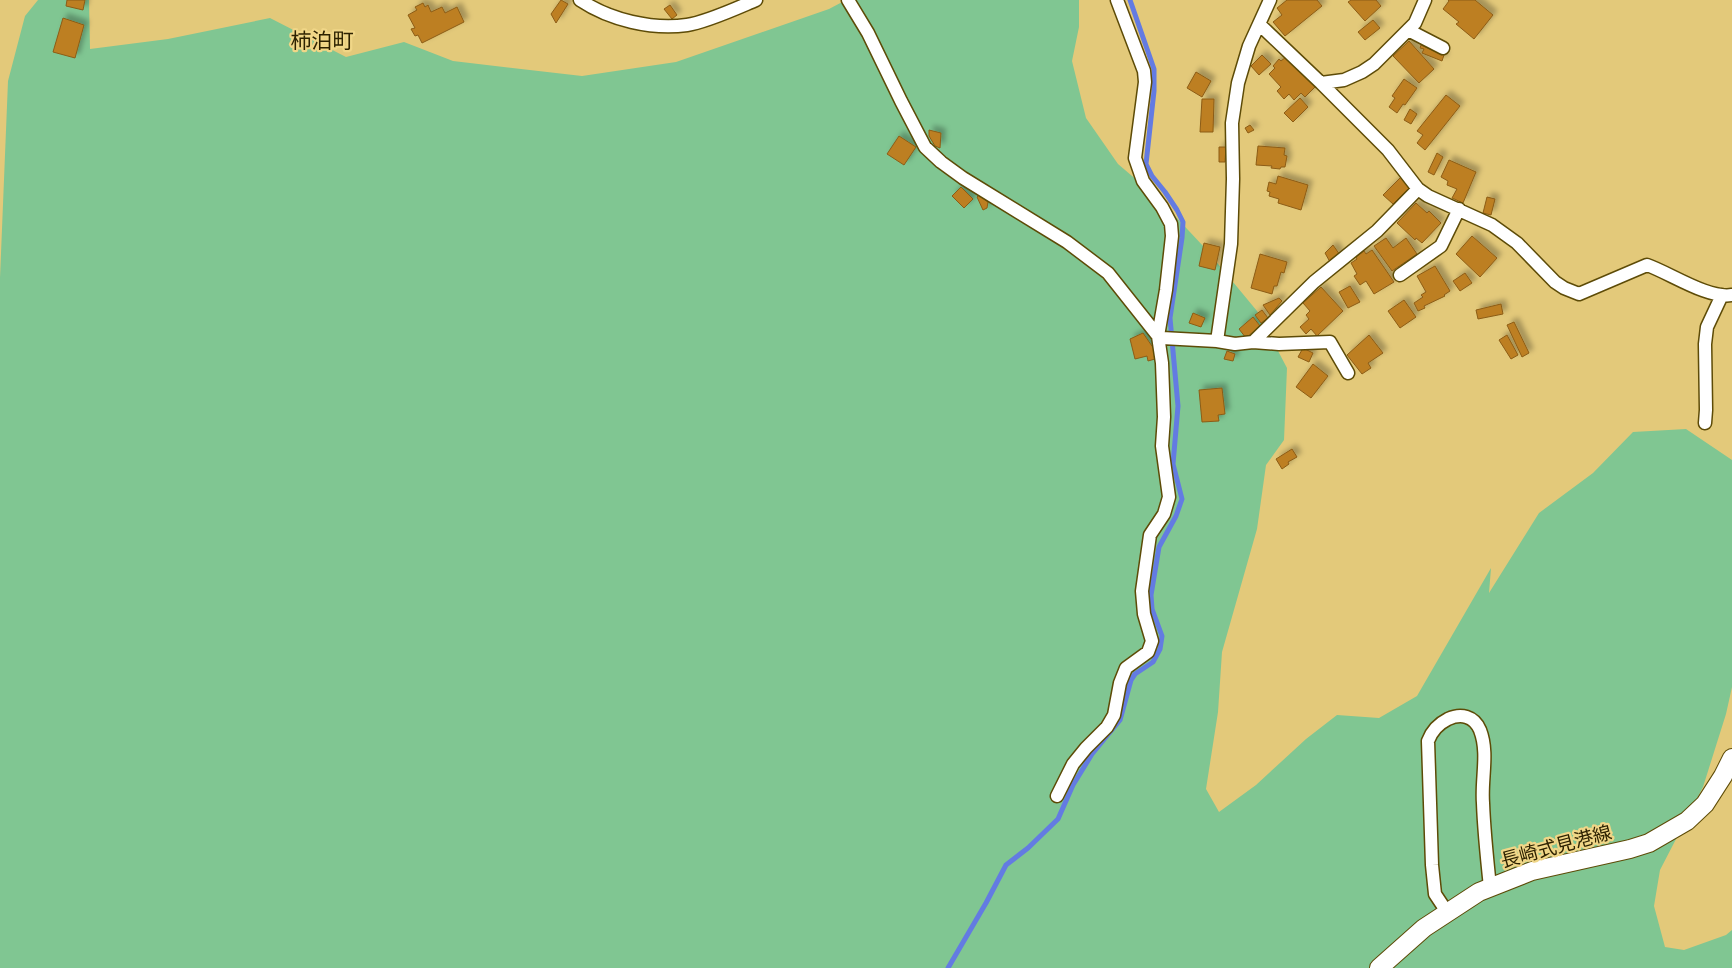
<svg xmlns="http://www.w3.org/2000/svg" width="1732" height="968" font-family="'PT Sans Narrow','Noto Sans JP',sans-serif">
	<style>
		.green { fill: #80c692 }
		.lines { fill: none; stroke-linecap: round; stroke-linejoin: round }
		.stream { stroke: #637be2; stroke-width: 5 }
		.building { fill: #bd7f24; stroke: #8c5c14; filter: url(#shadow) }
		.minor-casing { stroke: #5d4b07; stroke-width: 15 }
		.secondary-casing { stroke: #5d4b07; stroke-width: 20 }
		.minor { stroke: #fff; stroke-width: 12 }
		.secondary { stroke: #fff; stroke-width: 18 }
		.labels { text-anchor: middle; dominant-baseline: central; stroke-width: 4.5; stroke-linejoin: round; paint-order: stroke }
		.street-label { font-size: 19px; fill: #2d2201; stroke: #f0d687 }
		.quarter-label { font-size: 21px; fill: #2d2201; stroke: #f0d687 }
	</style>
	<defs>
		<filter id="shadow"><feDropShadow dx="4.5" dy="-4.5" stdDeviation="2.5" flood-color="#0004"/></filter>
	</defs>
	<rect width="100%" height="100%" fill="#e3c97a"/>
	<path class="green" d="M38,0H89L90,49L168,39L270,18L346,57L404,42L453,61L582,76L676,62L829,9L846,0H1079V27L1072,61L1086,118L1118,164L1159,199L1204,247L1257,311L1287,368L1284,440L1266,465L1257,529L1222,652L1218,712L1206,789L1219,812L1256,785L1306,739L1337,715L1379,718L1417,696L1491,568L1489,593L1539,513L1593,473L1633,432L1686,429L1732,460V687L1726,714L1703,787L1660,870L1654,906L1665,947L1684,950L1726,935L1732,930V968H0V278L8,81L25,16Z"/>
	<g class="lines">
		<path class="stream" d="M948,968L986,903L1006,865L1028,848L1058,819L1073,785L1092,754L1120,720L1131,680L1135,674L1153,662L1160,649L1162,636L1152,609L1151,595L1159,547L1176,516L1182,499L1173,464L1178,406L1170,318L1182,238L1183,222L1177,210L1165,192L1152,176L1146,164L1154,91V69L1130,0"/>
	</g>
	<path class="building" d="M67,0H85L83,10L66,6Z
		M561,0L568,4L556,23L551,14Z
		M1287,0H1317L1322,6L1285,36L1273,22L1282,15L1277,8Z
		M1351,0H1376L1381,6L1365,21L1348,2Z
		M1448,0H1475L1493,15L1474,39L1456,24L1459,22L1443,9L1449,1Z
		M423,3L425,7L428,5L431,12L442,7L445,13L457,7L464,22L422,43L418,35L415,36L411,29L415,28L408,15L417,10L415,7Z
		M670,5L677,15L672,19L664,9Z
		M63,18L84,25L75,58L53,52Z
		M1373,20L1380,28L1365,40L1358,32Z
		M1409,41L1434,69L1419,83L1393,56Z
		M1421,45L1444,55L1442,61L1422,53L1424,49L1420,48Z
		M1262,55L1271,64L1259,75L1251,66Z
		M1286,57L1315,87L1305,97L1301,93L1294,100L1289,94L1284,99L1277,91L1281,87L1269,74L1275,68L1273,66L1279,59L1281,61Z
		M1196,72L1211,81L1202,97L1187,88Z
		M1404,79L1417,88L1405,105L1403,104L1397,113L1389,107L1395,98L1392,96Z
		M1446,95L1460,106L1425,150L1417,143L1423,135L1417,131Z
		M1300,98L1308,107L1293,122L1284,113Z
		M1202,99H1214L1213,132H1200Z
		M1410,109L1417,114L1411,124L1404,120Z
		M1250,125L1254,130L1248,133L1245,128Z
		M929,130L941,133L940,148L935,146L929,136Z
		M899,136L916,147L904,165L887,154Z
		M1258,146L1285,148L1284,155L1287,156L1285,167H1281L1280,169L1271,168L1272,166L1256,165Z
		M1219,147H1226L1225,162H1219Z
		M1437,153L1443,157L1434,175L1428,172Z
		M1449,160L1476,172L1463,203L1452,198L1457,189L1447,185L1448,181L1441,177Z
		M1278,176L1308,185L1301,210L1278,203L1279,199L1269,196L1270,192L1267,191L1269,182L1276,184Z
		M1401,177L1410,187L1393,204L1383,195Z
		M961,187L973,199L964,208L952,196Z
		M979,195L988,202L987,208L983,210L977,197Z
		M1487,197L1495,199L1491,215L1483,213Z
		M1416,203L1427,213L1429,211L1441,223L1422,243L1416,238L1415,240L1397,223Z
		M1472,236L1497,258L1480,277L1456,254Z
		M1386,238L1393,248L1406,238L1417,254L1392,271L1374,246Z
		M1204,243L1220,247L1215,270L1199,266Z
		M1333,245L1340,255L1330,262L1325,253Z
		M1372,250L1394,282L1374,294L1366,281L1360,285L1354,276L1357,274L1351,263L1357,259L1356,257L1364,251L1366,254Z
		M1260,254L1287,262L1284,273L1281,272L1277,286H1274L1272,294L1251,288Z
		M1435,266L1450,291L1444,295L1445,296L1424,306L1425,308L1418,311L1414,303L1423,297L1421,295L1426,292L1417,276Z
		M1465,273L1472,283L1460,291L1453,281Z
		M1350,286L1360,302L1348,308L1339,292Z
		M1321,287L1343,311L1317,336L1311,329L1306,334L1300,327L1309,319L1306,315L1310,311L1303,303Z
		M1279,298L1282,301L1270,315L1263,305Z
		M1404,300L1416,317L1400,328L1388,311Z
		M1501,304L1503,314L1478,319L1476,310Z
		M1262,310L1268,318L1261,323L1255,315Z
		M1193,313L1205,318L1201,327L1189,323Z
		M1253,317L1260,326L1246,338L1239,329Z
		M1514,322L1529,353L1522,357L1507,325Z
		M1143,333L1154,349L1155,359L1148,361L1147,356L1135,359L1130,339Z
		M1369,335L1383,353L1368,363L1371,368L1362,374L1347,355Z
		M1507,335L1518,355L1511,359L1499,340Z
		M1303,348L1313,353L1309,362L1298,357Z
		M1227,351L1235,354L1233,361L1224,359Z
		M1313,364L1328,376L1311,398L1296,387Z
		M1222,388L1225,414L1218,415L1219,421L1202,422L1199,390Z
		M1292,449L1297,457L1288,462L1289,464L1282,469L1276,459Z"/>
	<g class="lines">
		<defs>
			<path id="minor" d="M580,0C610,20 652,30 687,25C707,22 737,8 756,0
				M848,0L868,33L901,101L925,147L941,162L963,178L1067,242L1108,273L1158,336L1162,338L1217,341L1235,344L1253,342L1314,282L1377,231L1418,189
				M1259,24L1321,83L1388,150L1418,189L1428,196L1492,225L1517,243L1555,282L1564,288L1579,294L1647,265C1670,273 1708,299 1732,295
				M1408,30L1443,48
				M1321,83L1344,80L1362,72L1374,64L1415,23L1425,0
				M1400,275L1441,246L1459,209
				M1217,341L1231,244L1233,179L1232,123L1238,83L1249,46L1270,0
				M1253,342L1279,344L1330,342L1348,373
				M1705,423L1706,410L1705,344L1707,327L1722,295
				M1057,796L1073,764L1086,748L1107,727L1114,715L1120,683L1126,668L1148,652L1152,641L1144,614L1142,591L1150,535L1164,514L1169,497L1162,446L1164,417L1162,363L1158,336L1166,290L1172,236L1171,224L1162,207L1143,181L1135,158L1145,82L1144,71L1117,0
				M1447,912L1435,894L1432,865L1428,741C1432,730 1438,724 1448,719C1461,713 1474,716 1480,730C1489,753 1481,779 1483,803C1484,831 1487,859 1490,887"/>
			<path id="secondary" d="M1379,968L1424,928L1479,892L1532,871L1630,849L1649,843L1687,821L1705,804L1723,776L1732,758"/>
		</defs>
		<use href="#minor" class="minor-casing"/>
		<use href="#secondary" class="secondary-casing"/>
		<use href="#minor" class="minor"/>
		<use href="#secondary" class="secondary"/>
	</g>
	<g class="labels">
		<g class="street-label">
			<text transform="translate(1556 846) rotate(-15)">長崎式見港線</text>
		</g>
		<g class="quarter-label">
			<text x="322" y="40">柿泊町</text>
		</g>
	</g>
</svg>
